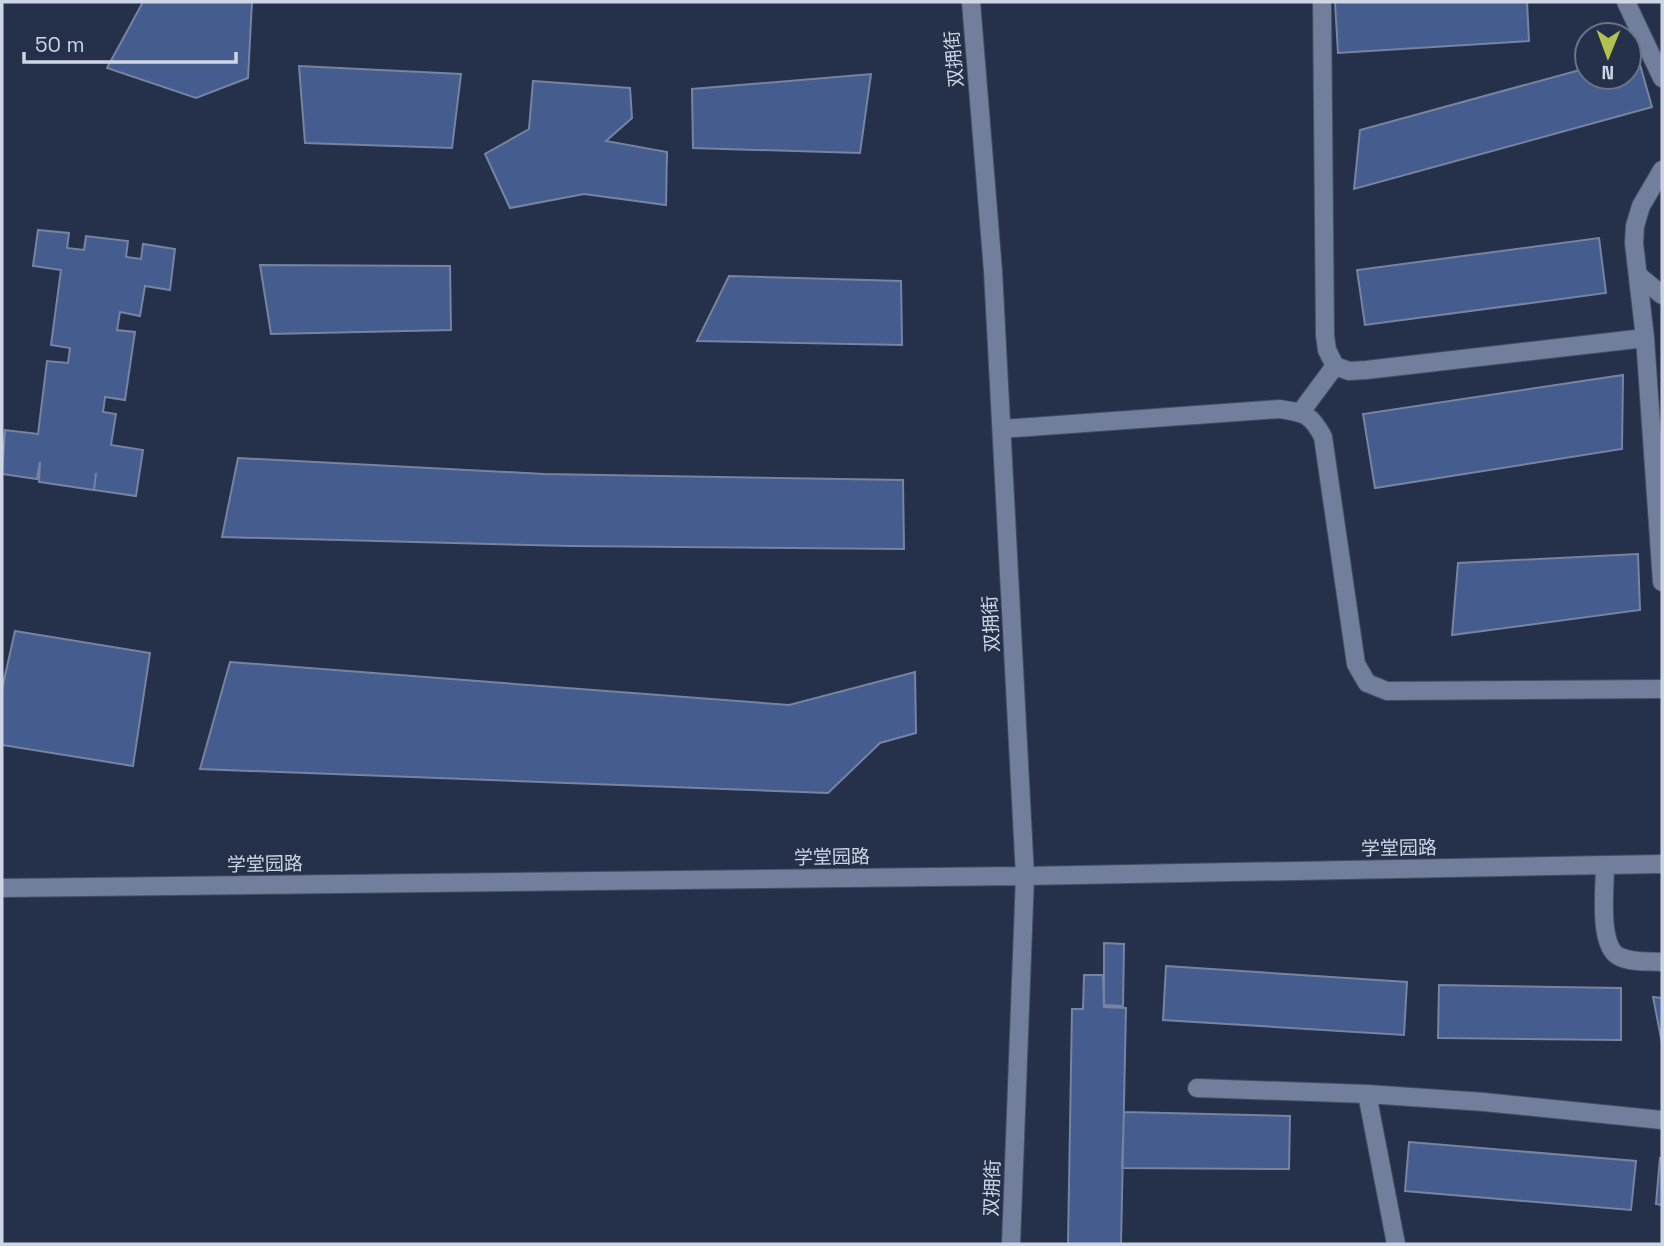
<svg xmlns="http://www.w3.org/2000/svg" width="1664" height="1246" font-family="'Space Grotesk','Noto Sans SC',sans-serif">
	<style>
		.building { fill: #455c8e; stroke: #7684a2; stroke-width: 2 }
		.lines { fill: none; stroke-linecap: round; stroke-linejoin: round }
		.street-casing { stroke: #444d63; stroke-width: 20 }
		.secondary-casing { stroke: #444d63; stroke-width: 20 }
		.street { stroke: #717f9d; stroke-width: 18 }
		.secondary { stroke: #717f9d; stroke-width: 18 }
		.labels { text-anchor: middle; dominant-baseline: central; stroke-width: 6; stroke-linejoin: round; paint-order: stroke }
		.street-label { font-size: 19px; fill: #ced6e6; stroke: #25314a }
	</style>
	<rect width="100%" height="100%" fill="#25314a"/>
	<path class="building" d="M143,2H252L248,78L196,98L107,68Z
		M1335,2H1527L1529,41L1338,53Z
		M1637,54L1652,107L1354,189L1360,130L1587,68V77H1629V57Z
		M299,66L461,74L452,148L305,143Z
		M871,74L860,153L693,148L692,89Z
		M533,81L630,88L632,118L606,141L667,152L666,205L584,194L510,208L485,154L529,129Z
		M38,230L69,233L67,248L84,250L86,236L128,241L126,257L141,259L143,244L175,249L170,290L145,286L140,316L120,312L117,330L135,332L125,400L105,397L103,412L116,414L111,445L143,450L136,496L94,490L96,473L94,490L39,482L40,462L37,479L2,474L5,430L38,434L47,361L68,363L70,348L51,345L61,270L33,266Z
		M1599,238L1606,293L1365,325L1357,270Z
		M260,265L450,266L451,330L271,334Z
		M729,276L901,281L902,345L697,341Z
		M1623,375L1622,449L1375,488L1363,414Z
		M238,458L544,474L903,480L904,549L571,546L222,537Z
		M1638,554L1640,610L1452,635L1458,563Z
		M15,631L150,653L133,766L2,745V689Z
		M230,662L789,705L915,672L916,733L880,743L828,793L200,769Z
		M1104,943L1124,944L1123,1006L1104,1005Z
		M1166,966L1407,982L1404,1035L1163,1020Z
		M1084,975H1103L1104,1007L1126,1008L1121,1244H1068L1072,1009H1083Z
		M1439,985L1621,988V1040L1438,1038Z
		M1653,997L1662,998V1043Z
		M1124,1112L1290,1116L1289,1169L1122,1168Z
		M1409,1142L1636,1161L1631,1210L1405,1191Z
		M1660,1158H1662V1205L1656,1204Z"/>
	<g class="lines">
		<defs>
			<path id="street" d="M1322,2L1325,335L1327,350L1335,366L1349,371L1366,370L1645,338
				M1626,2L1662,78
				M1662,170L1641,206L1635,226L1634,243L1645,338L1662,582
				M1639,276L1662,295
				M1300,413L1335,366
				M1002,429L1280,409C1305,413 1311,414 1323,437L1356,664L1367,683L1387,691L1662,689
				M1605,865C1605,887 1598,944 1618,956C1631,963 1648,961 1662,962
				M1025,876L1662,864
				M1197,1088L1367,1094L1484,1102L1662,1120
				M1367,1094L1396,1244"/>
			<path id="secondary" d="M971,2L993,271L1025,876L1011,1244
				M2,888L1025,876"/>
		</defs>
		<use href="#street" class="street-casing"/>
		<use href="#secondary" class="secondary-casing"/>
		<use href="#street" class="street"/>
		<use href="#secondary" class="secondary"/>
	</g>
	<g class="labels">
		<g class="street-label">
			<text transform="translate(954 59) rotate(-95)">双拥街</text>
			<text transform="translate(991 624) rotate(-93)">双拥街</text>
			<text transform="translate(1399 848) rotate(-1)">学堂园路</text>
			<text transform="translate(832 857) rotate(-1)">学堂园路</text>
			<text transform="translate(265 864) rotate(-1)">学堂园路</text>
			<text transform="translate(992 1188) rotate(-88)">双拥街</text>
		</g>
	</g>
	<rect width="1664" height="1246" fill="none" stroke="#ced6e6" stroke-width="7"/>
	<g transform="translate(1608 56) rotate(181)"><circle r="33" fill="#25314a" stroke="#697388" stroke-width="2"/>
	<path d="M0-5L12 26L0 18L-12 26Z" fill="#b3c24b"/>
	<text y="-10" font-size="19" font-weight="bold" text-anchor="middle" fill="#ced6e6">N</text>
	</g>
	<path d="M24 52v10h212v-10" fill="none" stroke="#ced6e6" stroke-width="3.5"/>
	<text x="35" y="52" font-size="21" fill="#ced6e6" stroke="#25314a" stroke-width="5" paint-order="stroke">50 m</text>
</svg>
